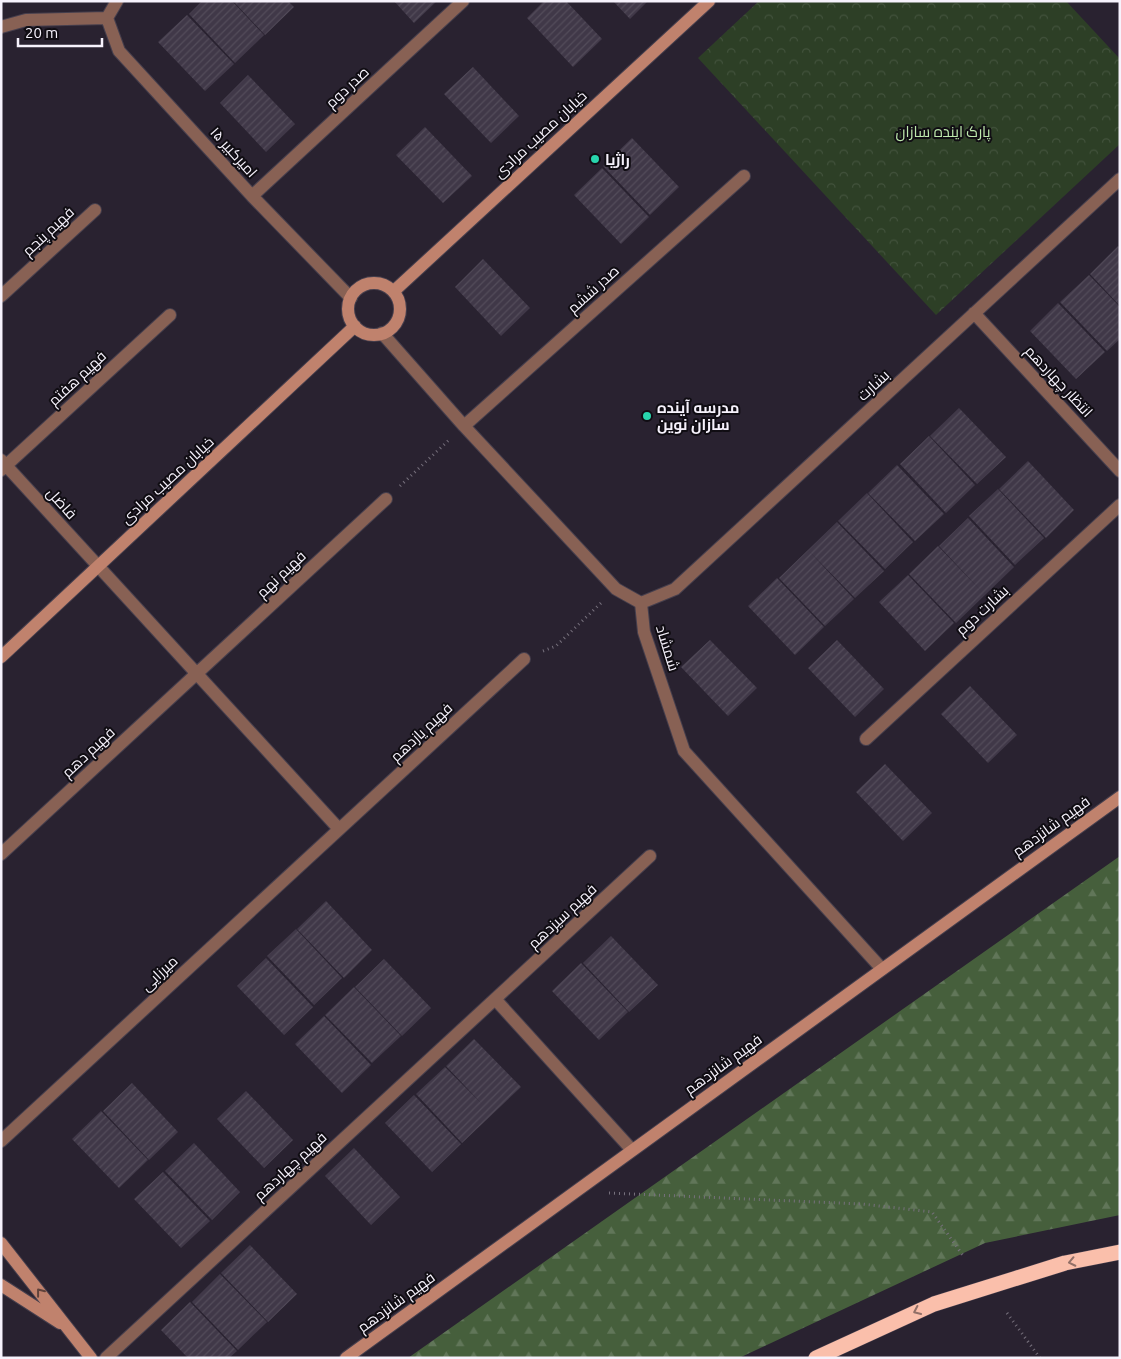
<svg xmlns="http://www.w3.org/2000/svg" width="1121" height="1359" font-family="Ubuntu,Cairo,sans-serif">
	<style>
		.forest { fill: url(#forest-firs) }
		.park { fill: url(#park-crowns) }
		.building { fill: url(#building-hatch) }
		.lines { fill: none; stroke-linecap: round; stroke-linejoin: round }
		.street-casing { stroke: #463f4d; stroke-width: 14 }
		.secondary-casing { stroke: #463f4d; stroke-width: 14 }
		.highway-casing { stroke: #463f4d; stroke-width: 16 }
		.path { stroke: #77717d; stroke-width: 3; stroke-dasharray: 1 4; stroke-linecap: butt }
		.street { stroke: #886154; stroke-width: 12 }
		.secondary { stroke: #c0826d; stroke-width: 12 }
		.highway { stroke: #fabfab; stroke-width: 15 }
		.oneway { stroke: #916f67 }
		.oneway2 { stroke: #5f423b }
		.poi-dot { fill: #28d5ad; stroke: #100d13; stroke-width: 2 }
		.labels { text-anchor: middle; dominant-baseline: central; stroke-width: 4; stroke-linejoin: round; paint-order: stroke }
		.street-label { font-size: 15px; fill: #f6f2fc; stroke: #100d13 }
		.park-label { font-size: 15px; fill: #bee9ad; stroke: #100d13 }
		.poi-label { font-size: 15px; font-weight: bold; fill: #f6f2fc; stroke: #100d13; text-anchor: start }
	</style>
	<defs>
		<pattern id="forest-firs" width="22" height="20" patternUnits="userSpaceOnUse" patternTransform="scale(1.25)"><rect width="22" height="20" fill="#465f3c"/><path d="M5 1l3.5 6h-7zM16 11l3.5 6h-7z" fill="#617659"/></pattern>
		<pattern id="park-crowns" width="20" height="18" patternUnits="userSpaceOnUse" patternTransform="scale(1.25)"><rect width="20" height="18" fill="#2d3f26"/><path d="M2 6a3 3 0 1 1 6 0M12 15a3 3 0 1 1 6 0" fill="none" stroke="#42523c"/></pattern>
		<pattern id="building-hatch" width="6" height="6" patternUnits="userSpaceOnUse" patternTransform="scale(1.25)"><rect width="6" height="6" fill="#403848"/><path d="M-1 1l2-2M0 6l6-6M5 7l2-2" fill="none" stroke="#534c5a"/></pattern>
	</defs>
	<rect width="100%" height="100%" fill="#292230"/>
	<path class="forest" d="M1120,856V1215L985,1243L739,1358H408Z"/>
	<path class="park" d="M759,1H1066L1120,59V144L936,315L698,58Z"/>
	<path class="building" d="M202,1H232L264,35L235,63L189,14Z
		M233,1H288L294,7L265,35Z
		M394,1H437L414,23Z
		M544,1H566L602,39L573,67L527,18Z
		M613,1H648L630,19Z
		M187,15L234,64L205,91L158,42Z
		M473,67L519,116L491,143L444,94Z
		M248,75L295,124L266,152L220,103Z
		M425,127L472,176L443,203L396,155Z
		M632,138L679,187L650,215L603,166Z
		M602,168L649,217L621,244L574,195Z
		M1118,246L1120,248V306L1090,274Z
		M483,259L530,308L501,336L455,287Z
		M1089,275L1120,307V339L1107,351L1060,302Z
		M1058,303L1105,352L1076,379L1030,331Z
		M959,408L1006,457L977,484L930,436Z
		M929,436L975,485L946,513L900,464Z
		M1028,461L1074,510L1046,538L999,489Z
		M897,465L944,514L915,541L868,493Z
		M998,489L1044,538L1015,565L969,516Z
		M867,493L913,542L885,569L838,521Z
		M968,518L1014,567L985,595L939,546Z
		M837,522L884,571L855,598L808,550Z
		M938,546L985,595L956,623L909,574Z
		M808,550L854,599L825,626L779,578Z
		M908,575L954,623L925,651L879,602Z
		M777,578L824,627L795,655L748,606Z
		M710,640L757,688L728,716L681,667Z
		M837,640L884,689L855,717L808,668Z
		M970,686L1017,735L988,763L941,714Z
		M885,764L932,813L903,841L856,792Z
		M326,901L372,950L344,978L297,929Z
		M296,929L342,978L314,1005L267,956Z
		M611,936L658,985L629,1012L583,963Z
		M266,958L313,1007L284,1035L237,986Z
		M384,959L431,1008L402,1036L355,987Z
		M581,963L628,1012L599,1040L552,991Z
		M354,987L401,1036L372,1063L325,1015Z
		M324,1016L371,1065L342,1093L295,1044Z
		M474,1039L521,1087L462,1143L416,1094L445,1067L482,1104L446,1066Z
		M132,1083L178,1132L149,1160L103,1111Z
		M246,1091L293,1140L264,1168L217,1119Z
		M414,1095L461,1144L432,1172L385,1123Z
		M101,1111L148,1160L119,1188L72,1139Z
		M194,1143L240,1192L212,1220L165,1171Z
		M354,1148L400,1197L371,1225L325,1176Z
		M163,1172L210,1221L181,1248L134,1199Z
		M250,1245L297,1294L268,1322L221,1273Z
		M220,1274L267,1322L238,1350L192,1302Z
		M190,1302L237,1351L229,1358H188L161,1330Z"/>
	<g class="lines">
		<defs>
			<path id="street" d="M107,18L119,51L252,196L351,298
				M107,18L117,1
				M1,27L26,20L107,18
				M252,196L463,1
				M1,296L95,210
				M974,313L1120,471
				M382,333L464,426L616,589L641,603L644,632L684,751L882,969
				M464,426L744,176
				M1,460L339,829
				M1,470L170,315
				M641,603L675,589L1120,179
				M866,739L1120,505
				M1,854L386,499
				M495,999L632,1150
				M1,1141L524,659
				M106,1358L650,856"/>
			<path id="secondary" d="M348 309a26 26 0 1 1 52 0a26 26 0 1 1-52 0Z
				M394,291L709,1
				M1,657L355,326
				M1,1243L91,1358
				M1,1285L60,1323
				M346,1358L1120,797"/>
			<path id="highway" d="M816,1358L934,1304L1065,1263L1120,1252"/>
		</defs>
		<use href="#street" class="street-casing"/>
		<use href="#secondary" class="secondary-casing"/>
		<use href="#highway" class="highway-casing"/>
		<path class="path" d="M400,486L450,439
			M543,651L556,646L601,603
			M609,1193L862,1204L932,1212L964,1257
			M1007,1313L1040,1358"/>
		<use href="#street" class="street"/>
		<use href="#secondary" class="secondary"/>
		<use href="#highway" class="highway"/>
	</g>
	<defs><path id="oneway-chevron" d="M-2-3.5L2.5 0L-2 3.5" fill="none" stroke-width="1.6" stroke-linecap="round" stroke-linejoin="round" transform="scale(1.25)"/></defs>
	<g class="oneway">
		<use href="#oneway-chevron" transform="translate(1072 1262) rotate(168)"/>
		<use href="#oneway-chevron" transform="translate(917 1311) rotate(155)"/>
	</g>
	<use class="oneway2" href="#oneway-chevron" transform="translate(40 1292) rotate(-128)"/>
	<g class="poi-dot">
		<circle cx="595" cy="159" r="5"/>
		<circle cx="647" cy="416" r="5"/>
	</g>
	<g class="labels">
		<g class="street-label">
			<text transform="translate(347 87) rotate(-43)">صدر دوم</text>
			<text transform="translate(540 134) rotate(-43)">خیابان مصیب مرادی</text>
			<text transform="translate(234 152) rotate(48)">امیرکبیر ۱۵</text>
			<text transform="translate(48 231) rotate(-43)">فهیم پنجم</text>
			<text transform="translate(593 289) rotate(-42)">صدر ششم</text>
			<text transform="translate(77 378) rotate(-43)">فهیم هفتم</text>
			<text transform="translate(1059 381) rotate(47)">انتظار چهاردهم</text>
			<text transform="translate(873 385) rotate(-43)">بشارت</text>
			<text transform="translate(167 480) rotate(-43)">خیابان مصیب مرادی</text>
			<text transform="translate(62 503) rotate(48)">فاضل</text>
			<text transform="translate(281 574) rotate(-43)">فهیم نهم</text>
			<text transform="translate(982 610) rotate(-43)">بشارت دوم</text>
			<text transform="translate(668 648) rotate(73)">شمشاد</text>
			<text transform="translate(421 732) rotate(-43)">فهیم یازدهم</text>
			<text transform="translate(88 752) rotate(-43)">فهیم دهم</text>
			<text transform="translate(1051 826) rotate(-36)">فهیم شانزدهم</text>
			<text transform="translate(562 916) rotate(-43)">فهیم سیزدهم</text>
			<text transform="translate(159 973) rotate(-43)">میرزایی</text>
			<text transform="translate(723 1064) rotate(-36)">فهیم شانزدهم</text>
			<text transform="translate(290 1166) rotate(-43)">فهیم چهاردهم</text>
			<text transform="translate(396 1302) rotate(-36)">فهیم شانزدهم</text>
		</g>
		<g class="park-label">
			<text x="943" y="131">پارک اینده سازان</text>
		</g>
		<g class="poi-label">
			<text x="605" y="159">راژیا</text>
			<text x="657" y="407">مدرسه آینده<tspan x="657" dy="17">سازان نوین</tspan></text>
		</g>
	</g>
	<rect width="1121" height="1359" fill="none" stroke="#f6f2fc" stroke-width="5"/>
	<path d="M18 38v8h84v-8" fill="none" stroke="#f6f2fc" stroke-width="2.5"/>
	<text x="25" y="38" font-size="15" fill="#f6f2fc" stroke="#100d13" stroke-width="4" paint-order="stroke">20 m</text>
</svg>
